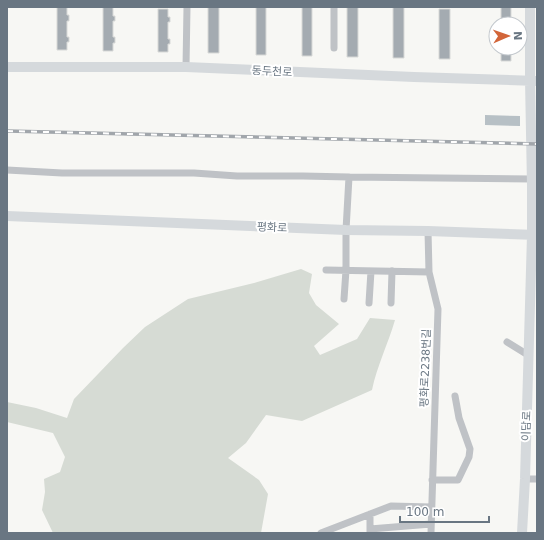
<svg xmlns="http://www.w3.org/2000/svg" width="544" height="540" viewBox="0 0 544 540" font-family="'DejaVu Sans','Noto Sans KR',sans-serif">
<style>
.green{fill:#d6dbd4}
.water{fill:#b7c0c5}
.building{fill:#a4abb1;stroke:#d8d9d7}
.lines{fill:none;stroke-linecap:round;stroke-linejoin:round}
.street{stroke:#bfc2c6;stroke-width:7}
.secondary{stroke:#d5d9dc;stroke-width:10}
.rail-casing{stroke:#a1a6ab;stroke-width:3.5}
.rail{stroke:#fff;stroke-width:2;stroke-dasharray:6;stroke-linecap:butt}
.labels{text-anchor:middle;stroke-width:4;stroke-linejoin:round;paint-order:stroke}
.street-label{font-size:11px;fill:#697682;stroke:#fff}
</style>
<rect width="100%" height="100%" fill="#f7f7f4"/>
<path class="green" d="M301 269 312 274 309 293 316 305 339 324 314 346 320 355 357 339 370 318 395 320C388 344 377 366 372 390L302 421 266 415 246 443 228 458 259 480 268 494 261 533H53L42 510 45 492 44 479 60 472 65 457 53 433 7 422V402L36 408 67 418 74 399 123 348 145 327 188 299 254 283Z"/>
<path class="water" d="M485 115 520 116V126L485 125Z"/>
<path class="building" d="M57 7H67V15H69V21H67V37H69V42H67V50H57Z
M103 7H113V16H115V21H113V37H115V43H113V51H103Z
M208 7H219V53H208Z
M256 7H266V55H256Z
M302 7H312V56H302Z
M347 7H358V57H347Z
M393 7H404V58H393Z
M501 7H511V21H501Z
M158 9H168V17H170V22H168V39H170V44H168V52H158Z
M439 9H450V59H439Z
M501 48H511V61H501Z"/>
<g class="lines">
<path class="street" d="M334 48V7
M186 67 187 7
M7 170 62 173H194L237 176H303L349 177 346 230V270L344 299
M349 177C410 178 471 178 532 179
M428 231 429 272 438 309 431 533
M326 270 429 272
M369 303 371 271
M391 303 392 271
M507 342 528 355
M525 479H537
M432 480H458L469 457 470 449 459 418 455 396
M370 529 431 524
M321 533 391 506 431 507
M370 533V514"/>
<path class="secondary" d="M7 67H186L414 77 537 81
M7 216 346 230 428 231 537 235
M522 533 525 479 532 235V186L530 80V7"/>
<defs>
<path id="rail" d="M7 131 537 144"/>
</defs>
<use href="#rail" class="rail-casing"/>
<use href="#rail" class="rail"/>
</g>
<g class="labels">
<g class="street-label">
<text transform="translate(272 71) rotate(3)" y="4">동두천로</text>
<text transform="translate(272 227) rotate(2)" y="4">평화로</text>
<text transform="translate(425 368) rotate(-88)" y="4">평화로2238번길</text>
<text transform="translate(526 426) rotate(-88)" y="4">이담로</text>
</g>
</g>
<rect width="544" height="540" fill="none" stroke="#697682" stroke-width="16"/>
<g transform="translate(508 36) rotate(88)"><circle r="19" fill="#ffffff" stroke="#c3c8cd"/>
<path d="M0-3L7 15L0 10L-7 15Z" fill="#d26539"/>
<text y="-6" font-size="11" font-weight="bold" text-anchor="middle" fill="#697682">N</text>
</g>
<path d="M400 516v6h89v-6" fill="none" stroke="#697682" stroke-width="2"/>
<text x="406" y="516" font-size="12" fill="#697682" stroke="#ffffff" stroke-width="3" paint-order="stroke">100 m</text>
</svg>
